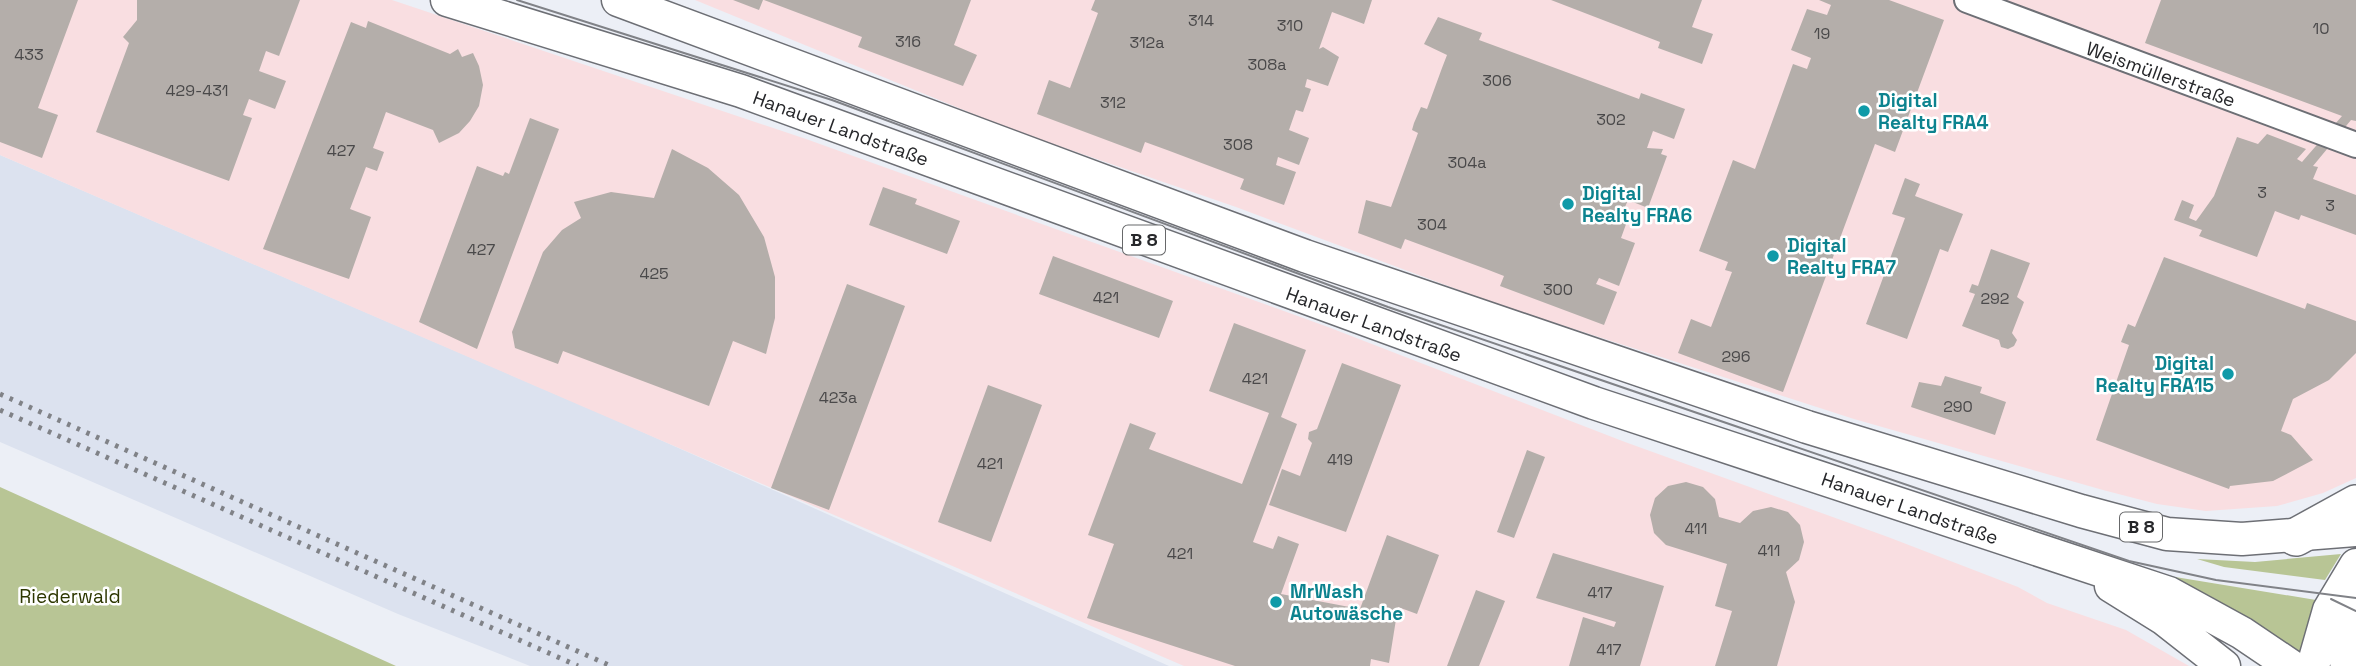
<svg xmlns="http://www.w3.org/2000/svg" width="2356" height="666" viewBox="0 0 2356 666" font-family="'Space Grotesk',sans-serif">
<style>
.built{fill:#dce2ef}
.industrial{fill:#f9dee1}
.green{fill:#b8c595}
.building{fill:#b4aeaa}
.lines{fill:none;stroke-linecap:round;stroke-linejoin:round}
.minor-casing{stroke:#6d6f75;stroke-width:28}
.major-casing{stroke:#6d6f75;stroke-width:35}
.highway-casing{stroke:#6d6f75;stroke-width:40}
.minor{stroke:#fff;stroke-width:24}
.major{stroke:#fff;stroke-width:32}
.highway{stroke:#fff;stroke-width:37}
.tram{stroke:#808287;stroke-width:2}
.rail{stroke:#808287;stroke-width:5;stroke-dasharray:3.5 7;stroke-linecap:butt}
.culture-dot{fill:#0f9aa8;stroke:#fff;stroke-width:2.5}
.labels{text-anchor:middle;stroke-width:5;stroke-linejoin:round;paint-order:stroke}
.number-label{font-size:16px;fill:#4a494a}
.shield{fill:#fff;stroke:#67686a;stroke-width:2}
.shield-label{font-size:18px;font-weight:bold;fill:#26272a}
.street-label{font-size:19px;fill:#26272a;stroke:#fff}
.culture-label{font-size:19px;font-weight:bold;fill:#0d838f;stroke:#fff;text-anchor:start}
.park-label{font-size:19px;fill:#2d3700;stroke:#fff}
</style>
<rect width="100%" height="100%" fill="#eceff6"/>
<path class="built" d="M0 155 611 418 1169 666H530L398 614 0 442Z"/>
<path class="industrial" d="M0 0H392L806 139 1328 327 1625 442 1888 537 2018 587 2047 603 2126 630 2189 666H1184L0 155Z
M695 0H2356V478L2323 493 2277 506 2206 511 2157 504 2103 490 1854 419 1502 306 1236 207 1015 131Z"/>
<path class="green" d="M0 487 396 666H0Z
M2341 554 2325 580 2224 567 2197 559 2255 562Z
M2163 575 2316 600 2302 654 2247 617Z"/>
<path class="building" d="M0 0H78L38 108 58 115 42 158 0 142Z
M137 0H300L279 56 266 51 259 71 286 81 275 109 249 99 243 115 252 118 229 181 96 132 129 43 123 37 137 20Z
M733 0H763L759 10Z
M764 0H971L954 45 977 55 963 86 858 47 862 37Z
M1095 0H1372L1364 24 1332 12 1319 49 1323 47 1339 57 1328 86 1307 79 1305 87 1311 89 1303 112 1296 110 1289 130 1309 138 1299 165 1278 157 1276 165 1296 172 1284 205 1240 189 1244 179 1167 150 1145 142 1141 153 1037 114 1049 80 1070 88 1098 13 1091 10Z
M1551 0H1702L1692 27 1713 34 1702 64 1658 48 1660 42Z
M1819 0H1889L1944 20 1895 152 1875 144 1783 392 1678 353 1691 319 1711 327 1732 272 1725 270 1728 262 1699 251 1733 160 1755 169 1793 64 1807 69 1811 58 1791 50 1807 9 1827 15 1831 5Z
M2161 0H2356V121L2351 120 2313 166 2318 167 2313 179 2356 195V235L2301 215 2299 220 2275 211 2257 257 2199 236 2202 230 2174 220 2182 200 2194 205 2189 218 2196 221 2199 217 2214 196 2237 137 2258 144 2267 134 2306 149 2297 159 2302 162 2342 116 2145 43Z
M1438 17 1482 33 1479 40 1639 99 1641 93 1685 109 1674 139 1653 131 1647 148 1663 149 1661 154 1667 156 1648 208 1628 200 1622 214 1629 216 1621 238 1635 243 1619 286 1599 278 1596 284 1617 292 1604 325 1500 286 1504 276 1486 269 1405 239 1401 249 1358 233 1366 200 1391 207 1418 133 1412 130 1414 123 1421 107 1427 109 1442 68 1447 55 1424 44Z
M368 21 450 54 458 49 462 57 473 53 479 66 483 85 479 106 470 121 459 133 439 143 433 130 386 112 373 148 384 152 377 171 366 167 350 209 371 217 349 279 263 249 351 22 366 28Z
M530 118 559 129 477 349 419 322 477 166 503 176 505 172 509 174Z
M672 149 708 168 739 195 764 237 775 277V318L766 354 733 341 709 406 563 351 558 364 515 348 512 332 543 252 562 230 581 218 574 202 611 192 654 198Z
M1905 178 1920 184 1915 196 1963 214 1948 252 1940 249 1907 339 1866 324 1905 218 1892 214Z
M883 187 917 199 915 204 960 221 947 254 869 225Z
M1991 249 2030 263 2017 297 2024 302 2012 333 2017 340 2014 346 2008 349 2001 347 1999 340 1962 326 1975 294 1969 292 1972 284 1978 286Z
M1053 256 1173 301 1159 338 1039 294Z
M2164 257 2305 309 2307 303 2356 321V353L2329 380 2293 399 2281 431 2291 435 2313 460 2273 481 2230 486 2229 489 2096 440 2129 345 2121 342 2128 324 2135 327Z
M847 284 905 306 829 510 771 488Z
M1234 323 1306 350 1281 417 1297 424 1253 542 1273 549 1278 536 1299 544 1281 594 1360 609 1387 535 1439 555 1417 614 1398 607 1389 663 1371 659 1370 666H1235L1087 618 1114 544 1088 535 1130 423 1156 433 1149 449 1242 484 1269 413 1209 391Z
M1342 363 1401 385 1346 532 1269 505 1282 469 1300 476 1312 443 1308 439 1309 432 1317 429Z
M1945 376 1982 387 1980 393 2006 402 1995 435 1911 407 1919 382 1941 386Z
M988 385 1042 405 991 542 938 522Z
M1527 450 1545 457 1514 538 1497 532Z
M1686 482 1703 487 1715 499 1719 517 1740 523 1753 511 1771 507 1788 512 1800 525 1804 542 1799 560 1786 572 1795 602 1777 666H1715L1732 611 1715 606 1727 564 1666 545 1654 533 1650 515 1655 498 1668 486Z
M1553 553 1664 586 1640 666H1569L1583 617 1614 627 1616 622 1536 598Z
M1476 590 1505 601 1479 666H1447Z"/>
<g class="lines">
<defs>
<path id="minor" d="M1967 0 2356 145"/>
<path id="major" d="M447 0 741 91 1594 403 2169 593 2242 633 2291 666
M618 0 1305 256 1807 427 2081 511 2167 534 2242 539 2356 530
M2111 586 2164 619 2224 666
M2343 600 2340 634 2347 666
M2313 666 2329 610 2356 565"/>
<path id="highway" d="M2296 537 2356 504"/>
</defs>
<use href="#minor" class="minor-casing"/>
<use href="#major" class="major-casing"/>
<use href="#highway" class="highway-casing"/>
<use href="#minor" class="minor"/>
<use href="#major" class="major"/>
<use href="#highway" class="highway"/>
<path class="tram" d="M517 0 832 100 1388 307 2129 561 2216 580 2356 598
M2331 599 2356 611"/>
<path class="rail" d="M0 394 611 666
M0 410 578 666"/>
</g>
<g class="culture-dot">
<circle cx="1864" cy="111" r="7"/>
<circle cx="1568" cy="204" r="7"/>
<circle cx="1773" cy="256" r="7"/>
<circle cx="2228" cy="374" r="7"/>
<circle cx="1276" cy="602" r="7"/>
</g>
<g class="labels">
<g class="number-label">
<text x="1201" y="26">314</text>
<text x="1290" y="31">310</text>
<text x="2321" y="34">10</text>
<text x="1822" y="39">19</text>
<text x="908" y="47">316</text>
<text x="1147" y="48">312a</text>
<text x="29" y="60">433</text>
<text x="1267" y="70">308a</text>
<text x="1497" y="86">306</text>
<text x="197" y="96">429-431</text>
<text x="1113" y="108">312</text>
<text x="1611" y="125">302</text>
<text x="1238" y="150">308</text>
<text x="341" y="156">427</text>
<text x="1467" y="168">304a</text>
<text x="2262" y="198">3</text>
<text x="2330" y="211">3</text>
<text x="1432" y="230">304</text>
<text x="481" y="255">427</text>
<text x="654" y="279">425</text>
<text x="1558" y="295">300</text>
<text x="1106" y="303">421</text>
<text x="1995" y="304">292</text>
<text x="1736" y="362">296</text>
<text x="1255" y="384">421</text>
<text x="838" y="403">423a</text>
<text x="1958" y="412">290</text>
<text x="1340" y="465">419</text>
<text x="990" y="469">421</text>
<text x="1696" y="534">411</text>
<text x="1769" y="556">411</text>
<text x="1180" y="559">421</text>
<text x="1600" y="598">417</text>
<text x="1609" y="655">417</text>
</g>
<g class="shield">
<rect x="1123" y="225.5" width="42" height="29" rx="5"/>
<rect x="2120" y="512.5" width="42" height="29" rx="5"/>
</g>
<g class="shield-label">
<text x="1144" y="246">B 8</text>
<text x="2141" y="533">B 8</text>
</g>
<g class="street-label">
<text transform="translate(2161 74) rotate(20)" y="7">Weismüllerstraße</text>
<text transform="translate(841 128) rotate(20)" y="7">Hanauer Landstraße</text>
<text transform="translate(1374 324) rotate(20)" y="7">Hanauer Landstraße</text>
<text transform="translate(1910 508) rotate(19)" y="7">Hanauer Landstraße</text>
</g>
<g class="culture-label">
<text x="1878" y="107">Digital<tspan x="1878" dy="22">Realty FRA4</tspan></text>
<text x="1582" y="200">Digital<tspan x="1582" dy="22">Realty FRA6</tspan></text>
<text x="1787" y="252">Digital<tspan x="1787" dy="22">Realty FRA7</tspan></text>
<text x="2214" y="370" text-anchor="end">Digital<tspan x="2214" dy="22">Realty FRA15</tspan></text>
<text x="1290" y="598">MrWash<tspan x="1290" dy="22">Autowäsche</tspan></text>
</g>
<g class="park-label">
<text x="70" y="603">Riederwald</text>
</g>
</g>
</svg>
